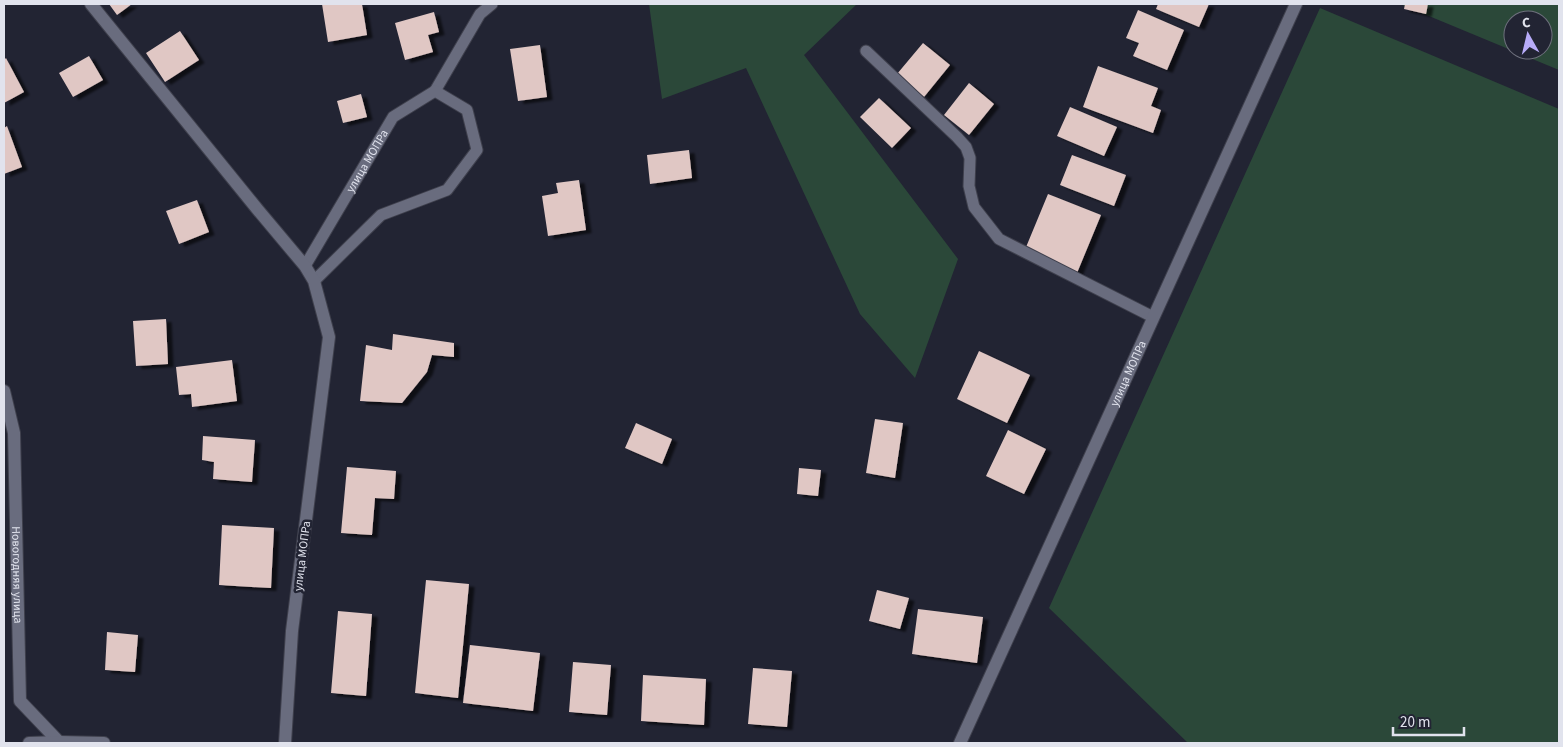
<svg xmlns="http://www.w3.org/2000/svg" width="1563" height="747" viewBox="0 0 1563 747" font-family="'Source Sans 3',sans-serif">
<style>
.green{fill:#2b4839;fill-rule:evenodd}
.building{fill:#e0c7c4;filter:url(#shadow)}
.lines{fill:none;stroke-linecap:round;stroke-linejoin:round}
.lane-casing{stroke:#3f404d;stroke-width:13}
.street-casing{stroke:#3f404d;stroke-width:14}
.lane{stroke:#696c7e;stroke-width:11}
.street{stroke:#696c7e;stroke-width:12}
.labels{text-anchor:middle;stroke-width:5;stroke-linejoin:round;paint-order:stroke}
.street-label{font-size:12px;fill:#e1e3ed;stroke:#222433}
</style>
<defs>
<filter id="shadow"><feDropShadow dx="5.5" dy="3" stdDeviation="1" flood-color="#0009"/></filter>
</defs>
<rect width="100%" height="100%" fill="#222433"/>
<path class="green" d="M649 4H857L804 55 958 259 915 378 860 314 746 68 662 99Z
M1400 4H1559V70ZM1513 20H1543V50H1513Z
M1320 8 1559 109V743H1188L1049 608Z"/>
<path class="building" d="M109 4H132L117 15Z
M322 4H362L367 35 328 42Z
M1158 4H1209L1199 27 1156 9Z
M1405 4H1428L1426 14 1404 9Z
M1138 10 1184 30 1167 70 1133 56 1139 43 1126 38Z
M434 12 439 32 428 35 433 52 405 60 395 23Z
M180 31 199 60 165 82 146 53Z
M923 43 950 65 924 97 897 74Z
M540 45 547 97 518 101 510 49Z
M89 56 103 80 73 97 59 73Z
M6 58 24 92 4 103V60Z
M1098 66 1158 88 1151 106 1161 110 1153 133 1083 107Z
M969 83 994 104 969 135 944 115Z
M361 94 367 117 343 123 337 101Z
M879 98 911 128 892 148 860 117Z
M1070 107 1117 127 1104 156 1057 136Z
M7 126 22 167 4 174V128Z
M689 150 692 178 650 184 647 155Z
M1072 155 1126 175 1114 206 1060 185Z
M579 180 586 230 548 236 542 196 558 193 556 183Z
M1048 194 1101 215 1077 273 1024 252Z
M197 200 209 232 179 244 166 211Z
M166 319 168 364 136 366 133 321Z
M393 334 454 343V357L432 355 427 372 402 403 360 401 366 345 392 350Z
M979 351 1030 375 1007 423 957 399Z
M232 360 237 401 192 407 191 394 179 395 176 367Z
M875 419 903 423 895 478 866 473Z
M636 423 672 439 662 464 625 448Z
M1008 430 1046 449 1024 494 986 476Z
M203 436 255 440 252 482 213 479 214 462 202 460Z
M347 467 396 471 394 499 375 498 372 535 341 533Z
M799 468 821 470 818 496 797 494Z
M222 525 274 528 271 588 219 585Z
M426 580 469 584 458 698 415 693Z
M877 590 909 598 900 629 869 621Z
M918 609 983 617 977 663 912 654Z
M338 611 372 614 366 696 331 693Z
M107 632 138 635 135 672 105 670Z
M470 645 540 653 533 711 463 703Z
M573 662 611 665 607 715 569 712Z
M753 668 792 671 787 727 748 724Z
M643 675 706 679 704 725 641 721Z"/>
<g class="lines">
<defs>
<g id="lane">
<path d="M866 51 957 137 966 147 970 158 969 186 974 207 999 239 1153 317"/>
<path d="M435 91 480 14 492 4"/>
<path id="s1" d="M305 266 393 117 435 91 467 110 477 150 447 190 381 215 314 281"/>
</g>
<g id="street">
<path d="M91 4 258 210 305 266 314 281 329 337 292 631 285 743"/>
<path id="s2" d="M4 391 14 433 20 701 60 743"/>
<path d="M29 743 60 742 104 743"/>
<path id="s3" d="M960 743 1296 4"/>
</g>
</defs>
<use href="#lane" class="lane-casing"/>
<use href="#street" class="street-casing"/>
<use href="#lane" class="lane"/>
<use href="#street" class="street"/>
</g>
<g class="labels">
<g class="street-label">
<text dy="4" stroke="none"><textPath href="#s1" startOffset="122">улица МОПРа</textPath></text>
<text dy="4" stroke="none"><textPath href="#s3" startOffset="406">улица МОПРа</textPath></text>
<text transform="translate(302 556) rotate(-83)" y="4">улица МОПРа</text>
<text dy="4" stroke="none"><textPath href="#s2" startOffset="185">Новогодняя улица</textPath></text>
</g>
</g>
<rect width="1563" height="747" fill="none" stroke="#e1e3ed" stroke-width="10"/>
<g transform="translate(1528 35) rotate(352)"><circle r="24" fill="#222433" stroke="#6e707d"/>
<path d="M0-4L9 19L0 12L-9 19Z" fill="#b7abf8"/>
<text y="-8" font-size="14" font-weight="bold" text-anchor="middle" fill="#e1e3ed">С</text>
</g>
<path d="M1393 727v8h71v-8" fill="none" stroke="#e1e3ed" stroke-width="2.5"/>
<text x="1400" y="727" font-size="15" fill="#e1e3ed" stroke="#222433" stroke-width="4" paint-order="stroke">20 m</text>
</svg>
